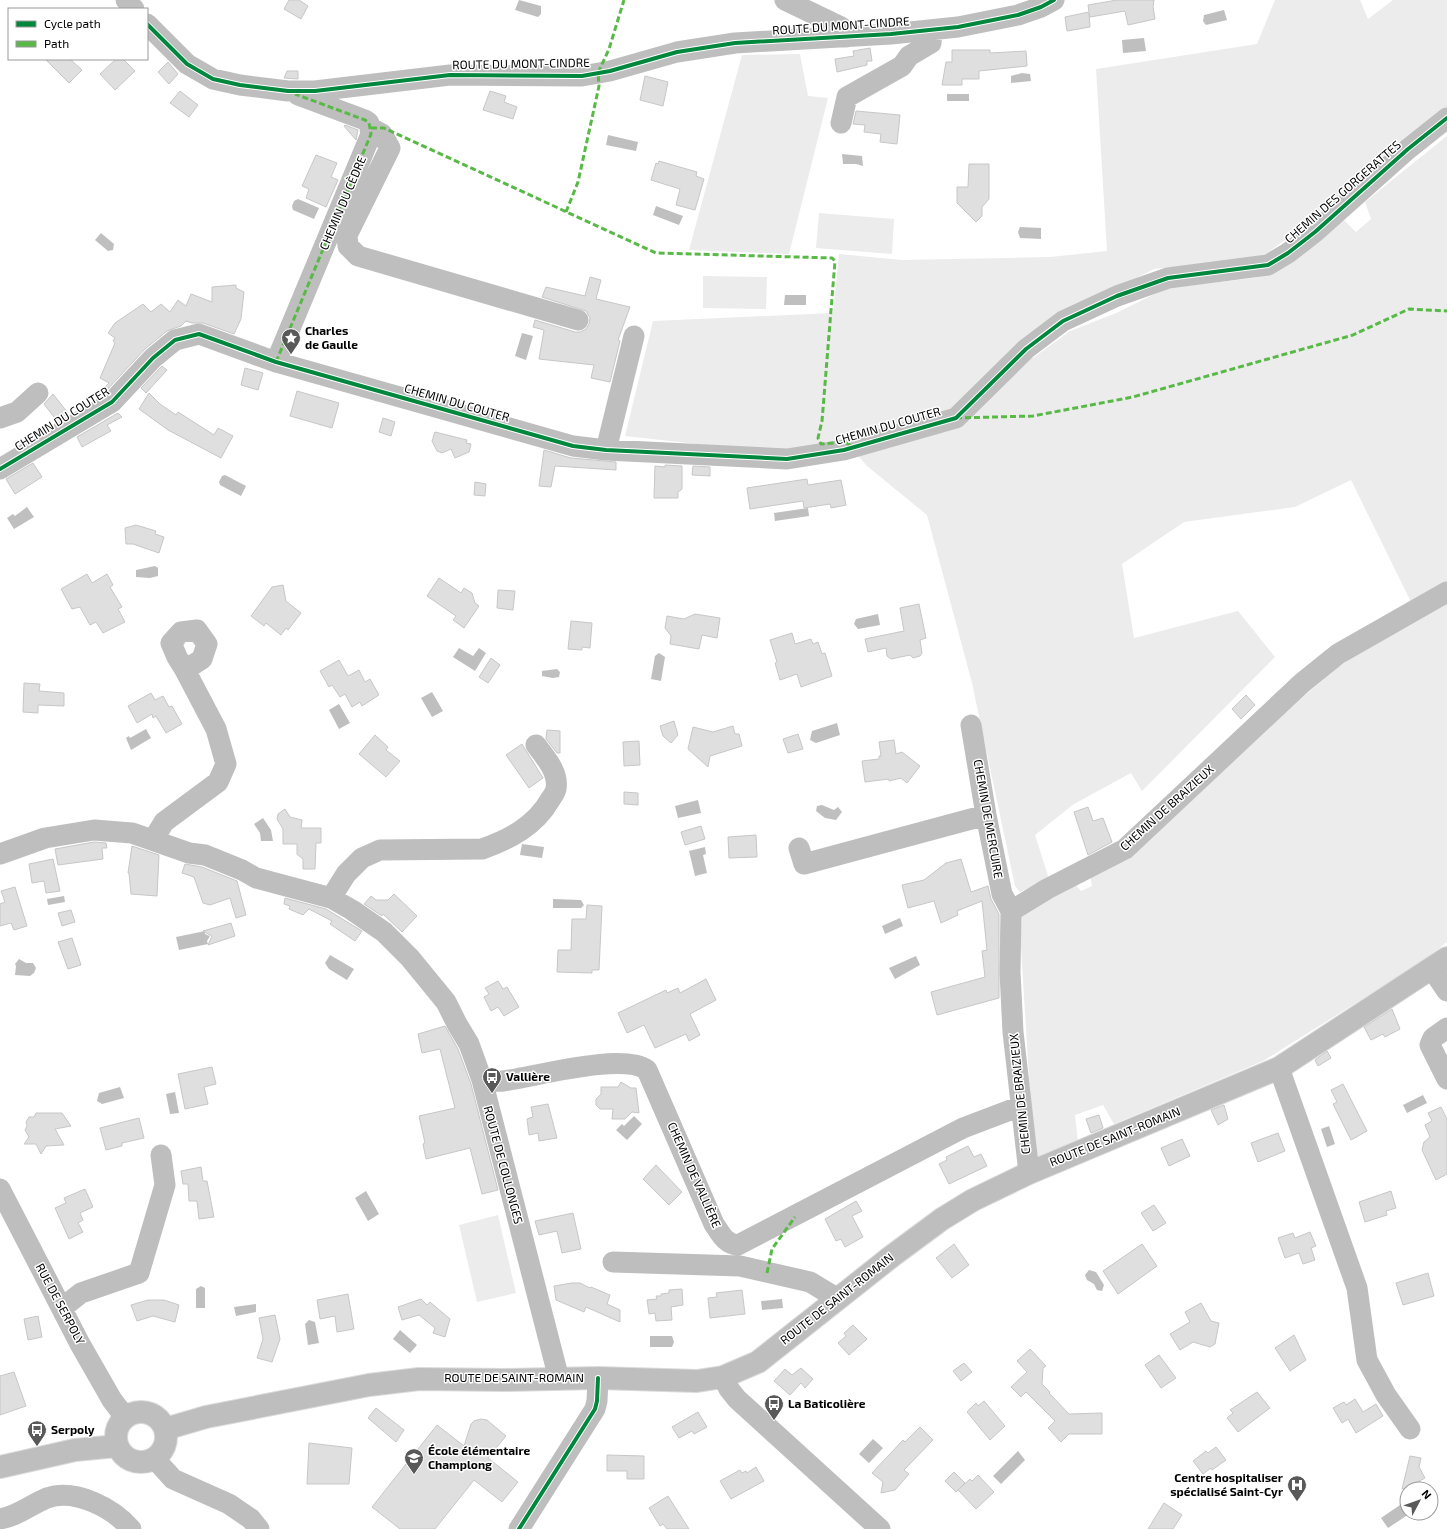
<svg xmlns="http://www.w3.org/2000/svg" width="1447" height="1529" viewBox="0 0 1447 1529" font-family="'Exo 2',sans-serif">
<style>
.green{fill:#ececec}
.water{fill:#bfbfbf}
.building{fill:#dfdfdf;stroke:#c7c7c7}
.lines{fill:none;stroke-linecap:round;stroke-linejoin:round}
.major-casing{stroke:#dbdbdb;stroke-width:24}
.minor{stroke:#bebebe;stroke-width:21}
.major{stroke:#bebebe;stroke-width:22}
.quiet{stroke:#58b947;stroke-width:3;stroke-dasharray:6 3;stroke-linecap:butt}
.cycleway-casing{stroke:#fff;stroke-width:6}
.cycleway{stroke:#00873e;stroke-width:4}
.labels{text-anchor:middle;stroke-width:3;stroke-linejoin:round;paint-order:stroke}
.street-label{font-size:12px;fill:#000;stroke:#fff}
.poi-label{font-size:12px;font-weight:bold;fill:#000;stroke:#fff;text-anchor:start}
</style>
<rect width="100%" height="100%" fill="#fff"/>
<path class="green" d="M1275 0H1360L1368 19 1393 0H1447V108L1405 140 1344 198 1260 258 1154 269 1060 317 1017 350 1033 358 1070 331 1114 314 1167 288 1255 278 1276 272 1344 220 1356 232 1371 219 1365 202 1447 136V582L1411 602 1351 480 1295 507 1184 522 1122 564 1134 638 1238 611 1275 657 1142 791 1131 773 1074 804 1035 835 1049 879 1020 892 1015 886 972 683 927 515 867 466 845 441 786 454 625 436 653 321 833 313 839 254 902 260 1050 257 1107 251 1096 69 1257 44Z
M800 54 808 96 828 98 789 254 689 250 742 55Z
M819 213 894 219 892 254 816 248Z
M703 276 767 277 766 309 703 308Z
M1447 601V942L1423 961 1263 1061 1114 1124 1103 1105 1075 1115 1078 1142 1034 1160 1019 914 1075 884 1081 891 1092 886 1090 876 1135 852 1305 695 1337 668 1375 642Z
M498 1215 516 1293 477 1302 459 1225Z"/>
<path class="water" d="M519 0 541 6V14L538 17 515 10Z
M1224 10 1227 20 1206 25 1203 21 1204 15Z
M1144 38 1146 51 1123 53 1122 40Z
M1022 73 1030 74 1031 81 1011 83V76Z
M947 94H969V101H947Z
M608 135 638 142 636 151 606 145Z
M842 154 862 156 863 166 856 164H843Z
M298 199 319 208 314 219 293 210 292 206 294 201Z
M656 206 683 216 679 225 653 215Z
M1020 227 1041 228V239L1020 238 1018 232Z
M101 233 114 244 113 250 108 251 95 240Z
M785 295H806V305H784Z
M522 333 533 336 526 360 515 356Z
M225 475 246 486 241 496 220 485 219 482 222 476Z
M27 507 34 517 14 529 7 518 13 514 15 516Z
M808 508 809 516 775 521 774 513Z
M155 566 158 568V576L150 578 136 577V570Z
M878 614 880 625 858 629 854 624 856 619Z
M459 648 473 656 479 648 486 653 475 671 453 657Z
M659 653 665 657 661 681 651 679 655 656Z
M557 669 560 672 559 677 553 678 542 676V671Z
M432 692 443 711 432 717 421 698Z
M339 704 350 723 339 729 329 710Z
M837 723 840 735 816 743 810 740 812 731Z
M146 729 151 738 131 750 126 738 129 736 130 738Z
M698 800 701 813 678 818 675 806Z
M822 805 834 810 838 807 842 812 836 820 825 818 816 811 817 806Z
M263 818 271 830 273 841H261L260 833 254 824Z
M522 844 544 847 542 858 520 855Z
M705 847 706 854 703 855 707 873 695 876 689 851Z
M64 896 65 902 48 905 47 899Z
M553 899 581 900 584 905 581 908H553Z
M900 918 903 926 885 934 882 926Z
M205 931V934L210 936 207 941 208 944 179 950 176 937Z
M330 955 354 969 347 980 329 969 325 963Z
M916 956 920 965 895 979 889 968Z
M19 959 26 963H33L36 968 34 973 30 976 15 975 16 966 15 964Z
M120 1087 124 1098 102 1104 97 1101 99 1093Z
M175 1092 179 1113 170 1114 166 1094Z
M1423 1095 1427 1103 1407 1113 1403 1105Z
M634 1116 642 1124 627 1140 616 1130 622 1124 624 1126Z
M1329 1126 1335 1144 1327 1147 1321 1129Z
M366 1191 379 1214 368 1221 355 1198Z
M1089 1270 1096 1272 1104 1285 1102 1291 1097 1290 1094 1284 1087 1280 1085 1275Z
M201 1286 205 1288V1308H196V1289Z
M782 1299 783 1308 762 1310 761 1301Z
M256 1304V1312L236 1316 234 1307Z
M309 1320 315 1322 319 1343 308 1345 305 1324Z
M400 1330 417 1345 410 1353 393 1339Z
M650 1336H672L674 1342 672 1347H650Z
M873 1439 883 1448 869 1463 859 1454Z
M1018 1451 1025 1460 1001 1484 993 1476Z
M1400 1505 1409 1514 1388 1528 1381 1518Z"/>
<path class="building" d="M289 0H299L308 6 301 19 284 9Z
M1117 0H1154L1153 7 1155 19 1128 25 1125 11 1090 17 1089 13 1090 27 1067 31 1065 17 1089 12 1088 5Z
M870 48 872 61H867V65L837 72 835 59 854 56 853 51Z
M952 50H990V53L1026 51 1027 66 979 71V79H962V85H942L946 62H952Z
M45 59H70L82 70 69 83Z
M116 59H123L135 71 115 90 100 74Z
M168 62 178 74 169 84 158 72Z
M287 71H298V79L284 78Z
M645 76 668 82 663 106 640 100Z
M180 91 198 105 189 117 170 103Z
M490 91 506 96 504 102 517 107 513 119 483 110Z
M856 111 900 115 897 144 880 142 881 134 864 132 865 125 853 124Z
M345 125 358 130 356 140 344 126Z
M316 155 337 163 331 177 338 180 326 207 306 198 309 189 302 186Z
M659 161 697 172 696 176 704 179 695 210 676 205 680 189 651 180 656 163 658 164Z
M969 164H989V199L982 207V216L976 222 957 203V187H968Z
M590 277 601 280 596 299 630 307 618 340 620 341 610 382 591 378 594 365 539 359 544 330 533 327 535 320 575 332H580L586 329 589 324 590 318 586 311 542 297 546 287 585 296Z
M236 285V288L244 292 241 319 234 334 203 323H192L186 321 181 326 167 331 145 349 104 393 102 390 109 383 100 378 115 343 113 341 115 338 108 333 115 323 143 304 151 312 161 304 170 312 178 300 186 306 191 294 212 302V287Z
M162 366 167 370 146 393 141 388Z
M245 368 263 373 258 390 241 385Z
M297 391 339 403 332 428 290 416Z
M149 393 160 404 176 415 178 412 214 435 218 428 233 436 221 458 168 430 139 409Z
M53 394 68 413 57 421 44 404Z
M118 413 122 417 107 425 111 431 82 447 77 437Z
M383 418 395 422 391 436 379 432Z
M435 432 467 440 466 443 471 444 469 452 455 458 451 449 442 453 437 451 432 441Z
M544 450 571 458 616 462V470L555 466 551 487 539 486Z
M33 463 42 477 15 494 6 479Z
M665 465 682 466V489L678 492V498H654L655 466 665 467Z
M693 466 710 467V476L692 475Z
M807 479 808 485 841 480 846 505 831 508 830 504 804 508 803 501 750 509 747 488Z
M475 482 486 484 485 496 474 495Z
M136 525 156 531 155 534 164 537 159 553 133 544H126L125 528Z
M87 574 92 583 107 574 113 585 110 587 122 607 118 609 125 622 103 633 96 622 90 625 80 607 72 609 61 589Z
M439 578 461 593 464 588 472 593 475 603 479 606 464 628 453 620 456 616 427 596Z
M283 585 286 601 301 613 288 630 286 628 281 635 266 623 264 626 251 616 272 587Z
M498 590 515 591 513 610 497 608Z
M919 604 926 638 920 640 922 653 920 656 913 658 910 655 891 659 887 656 886 648 868 652 865 639 904 631 900 608Z
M695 614 720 618 717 638 702 635 699 649 670 644 671 636 665 628 667 616 684 619Z
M571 621 592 623 590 648 582 647V650L568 649Z
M792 633 795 644 811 639 813 644 818 642 822 654 825 653 832 676 801 687 797 674 780 680 775 663 777 662 770 640Z
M491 658 500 665 488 683 479 677Z
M339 660 348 676 359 670 365 682 370 679 379 695 362 706 360 702 352 707 345 694 340 697 332 685 329 687 320 671Z
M24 683 40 684 39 691 64 693V706L38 705V713L23 712Z
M151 693 155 700 163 696 169 707 172 706 182 724 166 733 156 716 153 718 152 714 137 723 128 706Z
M1246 695 1255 705 1241 719 1232 709Z
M674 721 678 735 671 743 663 736 660 726Z
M733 726 735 734H739L742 746 710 756 708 767 688 749 693 727 713 732Z
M547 730 560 731V753H557L546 739Z
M798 734 803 749 788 753 783 739Z
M375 735 388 747 386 750 400 761 386 777 359 754Z
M894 740 896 754 902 752 920 766 907 783 901 778 889 781V779L865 782 862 761 879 759V756H881L879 742Z
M639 741 640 765 624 766 623 742Z
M522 744 543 778 529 788 506 755Z
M624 792 638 793V805L624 804Z
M1088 807 1093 821 1103 818 1112 842 1088 855 1074 812Z
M285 809 290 817 302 820 301 828H321V843H316L315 869H303V859L297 854V844H283V829L277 819 278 814Z
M701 826 705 839 685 845 681 832Z
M756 835 757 857 729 858 728 837Z
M94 842 106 843 107 848H102L103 859 58 865 55 849Z
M132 846 159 855 157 896 131 894 129 873H128Z
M53 859 60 891 46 893 44 881 32 883 29 864Z
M961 859 971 892 988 886 991 899 999 914V998L937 1015 931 992 985 977 982 951 987 950 982 901 957 911 958 915 941 923 934 901 908 908 902 885 924 880 946 863Z
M185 864 202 867 237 881 246 915 236 918 230 898 210 905 203 903 194 877 182 873Z
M15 887 27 926 14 930 11 923 0 926V904L5 902 1 891Z
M394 894 417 916 402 932 383 914 382 916 364 904 371 896 376 900H388Z
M285 898 326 909 362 931 355 941 330 924 332 921 309 909 303 915 289 909 290 906 284 904Z
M587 905 602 906 599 970H592V973L557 972 558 950H571L572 919H586Z
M71 910 75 922 62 926 58 913Z
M231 923 235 936 208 945 212 936 203 931Z
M72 938 81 965 68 969 58 942Z
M706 979 716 1000 690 1014 700 1035 689 1041 686 1034 655 1048 644 1025 627 1033 618 1013 666 990 667 993 678 988 680 993Z
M498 981 503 989 507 987 519 1007 504 1016 498 1007 491 1011 484 997 489 994 485 988Z
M1392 1009 1400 1029 1385 1037 1383 1034 1371 1040 1364 1027Z
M445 1026 458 1049 471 1084 498 1190 482 1194 470 1148 426 1159 423 1144 425 1143 419 1116 455 1108 440 1049 422 1053 418 1034Z
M1327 1051 1331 1058 1318 1066 1315 1060Z
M212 1067 216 1084 204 1087 208 1104 185 1109 178 1074Z
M621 1082 631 1088H636L639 1113 632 1112 625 1119H612L613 1109H600L596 1105V1099L601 1094V1087H618Z
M1343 1084 1367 1131 1351 1140 1333 1104 1337 1102 1331 1090Z
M548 1104 557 1138 539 1141 538 1133 529 1135 527 1119 533 1117 531 1107Z
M1224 1105 1228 1119 1218 1125 1211 1110Z
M1441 1107 1447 1119V1174L1436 1180 1422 1150 1424 1142 1430 1137 1425 1125 1432 1121 1428 1113Z
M36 1113H62L71 1126 55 1129 64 1145 46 1146 41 1154 36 1144H24L29 1137 25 1130 27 1126 26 1122 29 1117H34Z
M1099 1115 1103 1128 1091 1133 1086 1119Z
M139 1118 144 1138 122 1143V1146L106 1150 100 1128Z
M1278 1133 1285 1151 1258 1162 1251 1143Z
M1182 1139 1190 1156 1169 1166 1161 1148Z
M968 1146 974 1157 981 1154 987 1166 949 1184 939 1164 947 1160 946 1157Z
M656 1165 682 1192 669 1205 643 1179Z
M201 1167 203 1181H207L214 1217 199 1219 197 1201H189L188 1184H183L181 1171Z
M85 1189 93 1207 80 1213 83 1220 78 1223 83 1232 69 1239 55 1208 66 1203 64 1198Z
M1391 1191 1396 1208 1386 1211 1387 1215 1365 1222 1359 1202Z
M856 1201 862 1211 852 1216 863 1237 845 1247 841 1239 836 1241 825 1219Z
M1154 1205 1166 1223 1153 1231 1141 1213Z
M573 1213 581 1249 562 1253 557 1231 539 1235 535 1221Z
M1310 1232 1316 1246 1311 1248 1315 1260 1303 1264 1299 1253 1285 1258 1278 1238 1293 1233 1295 1238Z
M954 1244 969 1265 952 1278 936 1258Z
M1142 1244 1157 1266 1118 1294 1103 1271Z
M1428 1273 1434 1296 1403 1305 1396 1283Z
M572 1283H580L590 1288 591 1287 610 1295 607 1304 620 1310V1322L586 1307 584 1312 556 1300 554 1286Z
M682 1289 683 1305 671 1307 672 1320 656 1321 655 1313 649 1314 647 1300 657 1299 656 1296H661V1294L669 1293V1290Z
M742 1290 745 1314 710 1318 708 1298 717 1297 716 1293Z
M348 1294 354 1329 337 1332 335 1316 320 1319 317 1300Z
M421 1299 427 1305 430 1302 450 1319 445 1337 433 1333 435 1328 419 1315 402 1320 398 1307Z
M148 1300H164L179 1305 175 1322 153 1316 137 1321 131 1305Z
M1201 1303 1211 1321 1219 1323 1215 1344 1210 1347 1193 1342 1180 1350 1170 1334 1190 1322 1185 1312Z
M275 1315 280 1339 272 1362 257 1358 263 1339 259 1318Z
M38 1316 42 1337 28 1340 24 1319Z
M853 1325 867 1339 849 1355 838 1343 846 1336 844 1333Z
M1294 1335 1306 1360 1290 1371 1275 1348Z
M1030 1349 1046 1366 1043 1368 1042 1384 1050 1392 1049 1393 1069 1414 1102 1413V1434H1069L1061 1442 1048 1428 1055 1421 1026 1392 1021 1397 1011 1387 1027 1372 1017 1361Z
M1159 1355 1176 1378 1161 1388 1145 1365Z
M964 1363 972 1372 961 1381 953 1371Z
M801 1368 813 1379 805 1388 801 1383 790 1395 774 1381 785 1369 792 1375Z
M14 1372 26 1406 0 1415V1376Z
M1257 1392 1270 1408 1238 1432 1227 1418 1233 1413 1230 1410Z
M1355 1399 1363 1412 1376 1404 1383 1416 1356 1433 1348 1419 1342 1423 1333 1408 1344 1402 1346 1405Z
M984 1401 1005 1426 990 1440 967 1412 976 1403 978 1406Z
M376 1408 404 1430 396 1442 368 1418Z
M698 1412 707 1427 694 1434 692 1431 679 1438 672 1427Z
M481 1419 487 1420 506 1436 488 1458 518 1482 502 1502 474 1480 435 1529H400L372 1507 437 1425 464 1446 471 1424 474 1421Z
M920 1427 933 1440 904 1470 909 1474 895 1490 881 1493 883 1482 872 1473 903 1440 905 1442Z
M309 1443 352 1448 349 1484H307Z
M1216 1447 1226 1460 1212 1470 1211 1468 1203 1474 1193 1461 1206 1451 1208 1453Z
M607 1455 644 1456V1479H627V1471H607Z
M1410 1456 1421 1458 1419 1467 1425 1478 1416 1483 1420 1489H1402Z
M756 1467 764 1481 731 1499 720 1481 740 1470 742 1473 746 1471 747 1473Z
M954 1472 965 1483 956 1492 945 1481Z
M978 1475 994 1492 976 1509 958 1490 970 1479 972 1481Z
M668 1496 689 1529H667L663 1524 660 1526 649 1508Z
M1164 1503 1182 1515 1173 1529H1148Z"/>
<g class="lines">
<defs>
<path id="major" d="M116 1437a25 25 0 1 1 50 0a25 25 0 1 1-50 0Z
M165 1429 206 1417 369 1385 419 1379 504 1380 598 1378 697 1381 723 1377 758 1362 892 1256 942 1219 973 1200 1029 1173 1279 1068 1447 958
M0 1467 75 1450 117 1446"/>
</defs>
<use href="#major" class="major-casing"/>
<path class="minor" d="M126 0 134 9
M785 0 841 27 846 37
M147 24 187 64 213 79 240 85 288 91H315L450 75 582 76 610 71 677 52 735 43 891 34 958 27 1018 15 1041 7 1054 0
M841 123 847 97 902 66 909 56 931 43 932 30
M371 128 382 134 390 148 347 235 348 246 358 256 578 320
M276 362 371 134 369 123 365 120 298 95
M0 418 17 412 38 393
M606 450 634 336
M0 469 112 402 153 358 175 340 199 334 276 362 573 446 606 450 787 459 844 450 956 418 1026 349 1063 321 1117 296 1168 278 1268 265 1288 253 1315 232 1408 149 1447 118
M971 725 986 815 1002 894 1011 911
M153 840 164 822 218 782 226 764 216 729 185 670 202 659 207 644 197 630 181 632 171 643 177 657 185 670
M799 848 804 864 986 815
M0 854 45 838 94 830 132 833 189 853 205 855 242 870 256 878 331 898 352 910 384 932 410 958 446 1002 457 1024 469 1044 482 1080 559 1379
M331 898 346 874 362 858 380 850 482 849C510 839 535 826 550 800 552 797 555 793 556 789 559 772 545 757 536 745
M1432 969 1447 991
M1447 1028 1433 1038 1430 1045 1447 1079
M1279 1068 1357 1288 1367 1360 1386 1395 1410 1429
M482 1080C489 1080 496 1082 503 1081 534 1077 623 1052 647 1070L714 1224C721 1234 725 1244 738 1245L963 1128 1021 1106
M1029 1173 1013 1032 1010 972 1011 911 1047 889 1125 849 1302 683 1338 654 1447 592
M0 1189 80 1344 112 1400 125 1417
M613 1262 740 1266 810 1282 838 1299
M62 1308 81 1293 139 1273 165 1185 161 1155
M723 1377 729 1389 737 1399 880 1529
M154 1458 173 1479 229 1504 251 1519 259 1529
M0 1519C18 1516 30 1505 47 1498 75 1488 113 1508 131 1529
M519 1529 595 1409 597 1401 598 1378"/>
<use href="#major" class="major"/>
<path class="quiet" d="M371 128H384L656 253 832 258 835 261 822 421 818 438 821 444 845 442 853 447
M566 212 578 182 599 86 598 73 609 49 624 0
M276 362 371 134 369 123 365 120 295 94
M956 418 1033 416 1133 397 1353 335 1409 309 1447 311
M767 1273 772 1249 795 1217"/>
<defs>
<path id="cycleway" d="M147 24 187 64 213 79 240 85 288 91H315L450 75 582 76 610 71 677 52 735 43 891 34 958 27 1018 15 1041 7 1054 0
M0 469 112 402 153 358 175 340 199 334 276 362 573 446 606 450 787 459 844 450 956 418 1026 349 1063 321 1117 296 1168 278 1268 265 1288 253 1315 232 1408 149 1447 118
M519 1529 595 1409 597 1401 598 1378"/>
</defs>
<use href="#cycleway" class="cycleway-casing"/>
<use href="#cycleway" class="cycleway"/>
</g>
<defs>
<symbol id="sight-pin" viewBox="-11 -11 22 30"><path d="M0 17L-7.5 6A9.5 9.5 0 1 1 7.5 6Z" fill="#595959" stroke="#fff"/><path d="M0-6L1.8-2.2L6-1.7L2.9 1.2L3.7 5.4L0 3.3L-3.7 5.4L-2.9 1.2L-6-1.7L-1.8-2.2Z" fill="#fff"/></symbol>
<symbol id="bus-pin" viewBox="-11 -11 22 30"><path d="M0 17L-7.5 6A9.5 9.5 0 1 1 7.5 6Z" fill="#595959" stroke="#fff"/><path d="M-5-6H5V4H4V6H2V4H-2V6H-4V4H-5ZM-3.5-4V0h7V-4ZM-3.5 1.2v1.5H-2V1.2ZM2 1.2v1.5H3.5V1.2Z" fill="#fff"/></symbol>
<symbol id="school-pin" viewBox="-11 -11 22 30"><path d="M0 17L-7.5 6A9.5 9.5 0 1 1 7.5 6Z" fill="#595959" stroke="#fff"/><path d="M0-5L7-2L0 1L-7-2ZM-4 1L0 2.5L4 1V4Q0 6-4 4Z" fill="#fff"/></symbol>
<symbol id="hospital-pin" viewBox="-11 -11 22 30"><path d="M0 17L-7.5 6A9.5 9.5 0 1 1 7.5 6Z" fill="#595959" stroke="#fff"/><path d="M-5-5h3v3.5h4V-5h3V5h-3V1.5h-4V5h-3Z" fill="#fff"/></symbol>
</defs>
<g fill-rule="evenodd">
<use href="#sight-pin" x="280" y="327" width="22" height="30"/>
<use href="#bus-pin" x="481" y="1066" width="22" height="30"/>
<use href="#bus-pin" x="763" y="1393" width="22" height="30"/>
<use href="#bus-pin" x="26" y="1419" width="22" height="30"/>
<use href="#school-pin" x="403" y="1447" width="22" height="30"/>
<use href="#hospital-pin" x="1286" y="1474" width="22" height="30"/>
</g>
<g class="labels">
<g class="street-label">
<text transform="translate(841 26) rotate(-4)" y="4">ROUTE DU MONT-CINDRE</text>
<text transform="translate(521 64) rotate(-1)" y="4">ROUTE DU MONT-CINDRE</text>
<text transform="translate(1343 192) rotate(-41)" y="4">CHEMIN DES GORGERATTES</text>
<text transform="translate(343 203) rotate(-67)" y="4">CHEMIN DU CÈDRE</text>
<text transform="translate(457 403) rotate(16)" y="4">CHEMIN DU COUTER</text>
<text transform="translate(62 419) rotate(-32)" y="4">CHEMIN DU COUTER</text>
<text transform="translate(888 426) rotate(-16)" y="4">CHEMIN DU COUTER</text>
<text transform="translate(1167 808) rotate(-42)" y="4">CHEMIN DE BRAIZIEUX</text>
<text transform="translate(988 819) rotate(80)" y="4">CHEMIN DE MERCUIRE</text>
<text transform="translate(1020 1094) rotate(-96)" y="4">CHEMIN DE BRAIZIEUX</text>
<text transform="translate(1115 1137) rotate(-22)" y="4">ROUTE DE SAINT-ROMAIN</text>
<text transform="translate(503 1165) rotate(75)" y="4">ROUTE DE COLLONGES</text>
<text transform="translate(694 1175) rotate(66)" y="4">CHEMIN DE VALLIÈRE</text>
<text transform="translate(837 1299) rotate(-38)" y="4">ROUTE DE SAINT-ROMAIN</text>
<text transform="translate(60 1304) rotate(62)" y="4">RUE DE SERPOLY</text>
<text x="514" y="1382">ROUTE DE SAINT-ROMAIN</text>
</g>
<g class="poi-label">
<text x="305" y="335">Charles<tspan x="305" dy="14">de Gaulle</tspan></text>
<text x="506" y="1081">Vallière</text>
<text x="788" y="1408">La Baticolière</text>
<text x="51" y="1434">Serpoly</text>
<text x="428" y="1455">École élémentaire<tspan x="428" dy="14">Champlong</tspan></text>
<text x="1283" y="1482" text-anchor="end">Centre hospitaliser<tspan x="1283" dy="14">spécialisé Saint-Cyr</tspan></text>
</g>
</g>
<rect x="8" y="8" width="140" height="52" fill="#ffffff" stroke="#999999"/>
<rect x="16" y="21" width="20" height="6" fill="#00873e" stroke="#999999"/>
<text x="44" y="28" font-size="12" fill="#000000">Cycle path</text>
<rect x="16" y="41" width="20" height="6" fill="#58b947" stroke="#999999"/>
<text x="44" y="48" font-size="12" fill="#000000">Path</text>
<g transform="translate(1419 1501) rotate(49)"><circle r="19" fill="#ffffff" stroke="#999999"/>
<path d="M0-3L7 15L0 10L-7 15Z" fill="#595959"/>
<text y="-6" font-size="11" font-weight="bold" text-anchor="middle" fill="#000000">N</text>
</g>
</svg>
